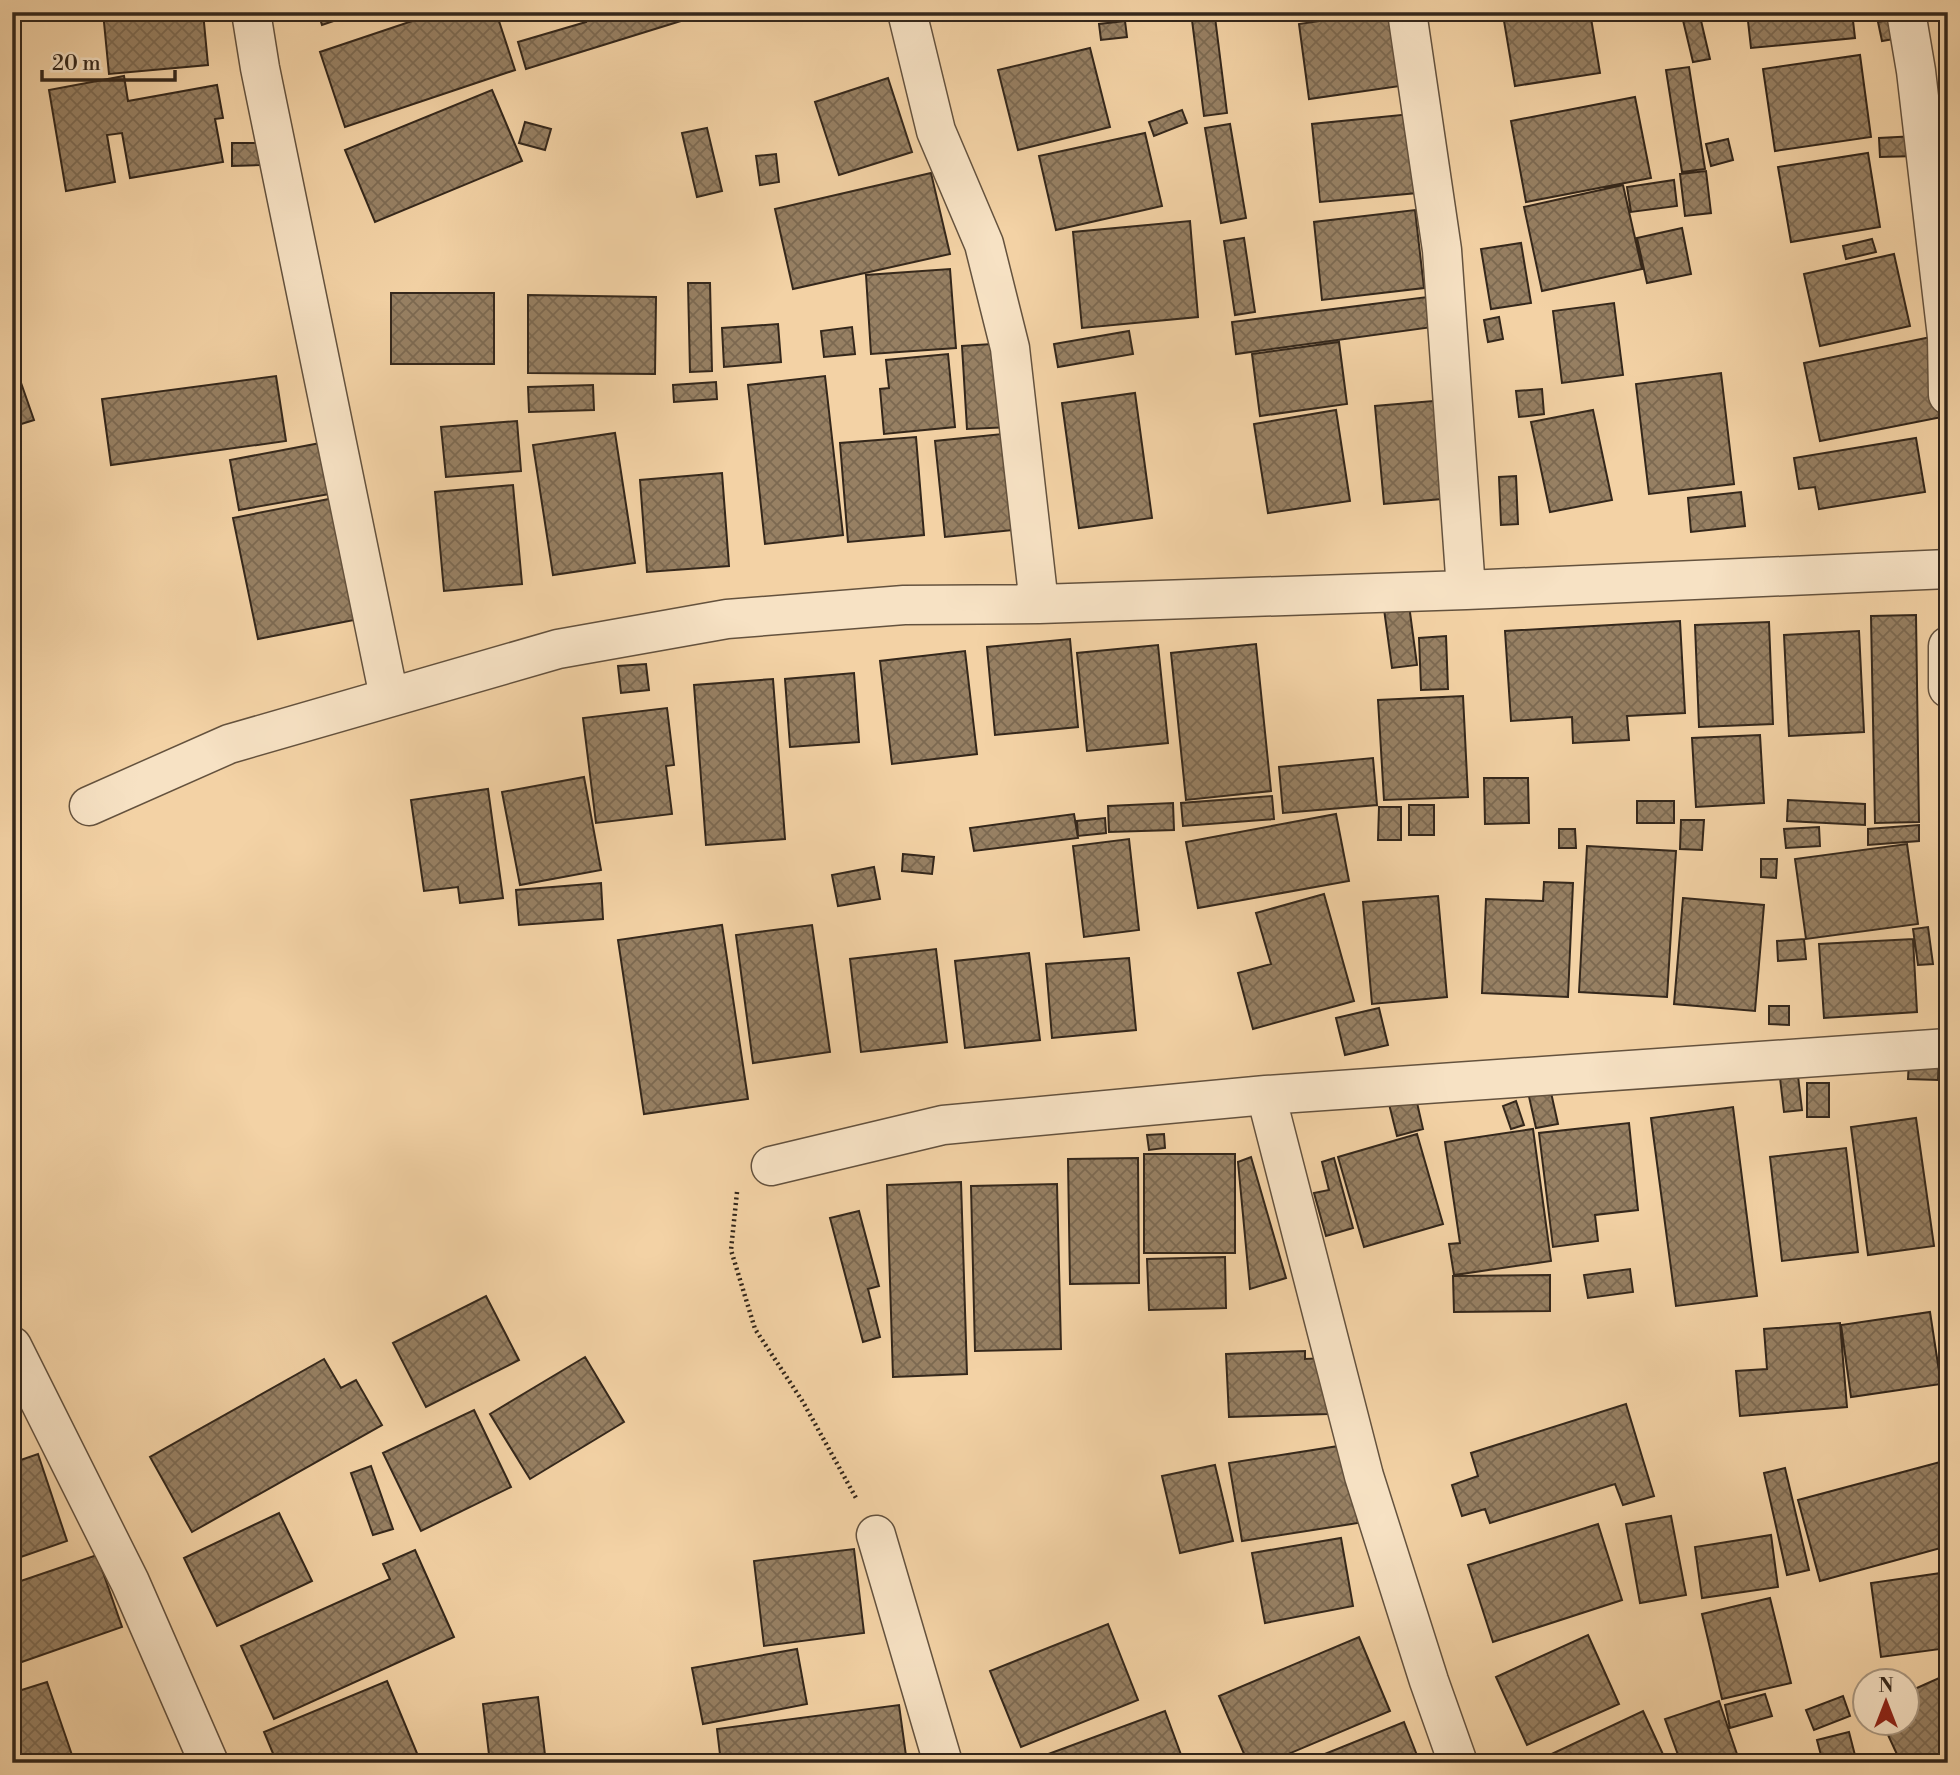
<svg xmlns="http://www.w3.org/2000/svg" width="1960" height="1775" viewBox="0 0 1960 1775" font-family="'Libre Bodoni',serif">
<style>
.building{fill:url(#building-cross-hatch);stroke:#34271b;stroke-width:2}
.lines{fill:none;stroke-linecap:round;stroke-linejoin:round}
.minor-casing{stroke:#64523e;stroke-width:41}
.path{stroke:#34271b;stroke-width:4.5;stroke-dasharray:2 3.5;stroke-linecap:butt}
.minor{stroke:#f7e2c4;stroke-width:38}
</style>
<defs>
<pattern id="building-cross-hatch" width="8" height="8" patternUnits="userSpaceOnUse" patternTransform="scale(1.75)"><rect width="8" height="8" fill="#978063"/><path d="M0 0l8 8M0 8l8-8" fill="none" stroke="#7c6951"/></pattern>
</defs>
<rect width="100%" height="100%" fill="#f3d2a5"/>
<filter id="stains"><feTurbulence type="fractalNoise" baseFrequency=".00286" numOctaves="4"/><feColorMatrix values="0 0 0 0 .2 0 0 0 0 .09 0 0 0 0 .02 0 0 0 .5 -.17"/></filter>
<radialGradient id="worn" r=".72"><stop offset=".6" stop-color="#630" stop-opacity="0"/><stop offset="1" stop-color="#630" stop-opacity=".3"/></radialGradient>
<path class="building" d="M103 12H203L208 65 109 74Z
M318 12H360L322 25Z
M439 12H496L515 70 345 127 320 52Z
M583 12H682L684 20 526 69 518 42 586 22Z
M1381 12H1396L1407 85 1309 99 1299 24Z
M1521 12H1590L1600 73 1515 86 1503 15Z
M1681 12H1699L1710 59 1693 62Z
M1747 12H1852L1855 38 1751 48Z
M1215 17 1227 113 1204 116 1192 20Z
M1902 17 1905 37 1882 41 1878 22Z
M1125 21 1127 37 1101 40 1099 24Z
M1090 48 1110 127 1018 150 998 70Z
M1860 55 1871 137 1775 151 1763 69Z
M1689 67 1705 169 1682 172 1666 70Z
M124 76 128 101 217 85 223 118 215 119 223 162 130 178 122 133 107 135 115 182 66 191 49 90Z
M888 78 912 152 839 175 815 102Z
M492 90 522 161 375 222 345 150Z
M1635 97 1651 178 1526 202 1511 121Z
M1182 110 1187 123 1154 136 1149 122Z
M1421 113 1428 192 1320 202 1312 124Z
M525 122 551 129 545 150 519 143Z
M1230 124 1246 218 1221 223 1205 128Z
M707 128 722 191 697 197 682 133Z
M1145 133 1162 206 1056 230 1039 156Z
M1916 136 1917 156 1880 157 1879 138Z
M1728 139 1733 160 1711 166 1706 144Z
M232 143H260V165L232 166Z
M1868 153 1880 227 1791 242 1778 167Z
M776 154 779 182 760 185 756 156Z
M1706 171 1711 213 1685 216 1680 174Z
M931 173 950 254 793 289 775 209Z
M1674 180 1677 206 1631 212 1627 187Z
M1623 185 1642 269 1542 291 1524 207Z
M1415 210 1424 288 1322 300 1314 222Z
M1190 221 1198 317 1082 328 1073 232Z
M1682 228 1691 274 1647 283 1637 238Z
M1244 238 1255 312 1235 315 1224 241Z
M1872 239 1876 252 1846 259 1843 246Z
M1521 243 1531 303 1491 309 1481 249Z
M1894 254 1910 326 1820 346 1804 274Z
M950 269 956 348 871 354 866 275Z
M688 283H710L712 371 690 372Z
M391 293H494V364H391Z
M528 295 656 297 655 374 528 373Z
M1435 296 1440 326 1236 354 1232 322Z
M1614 303 1623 375 1562 383 1553 311Z
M1499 317 1503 339 1488 342 1484 320Z
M778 324 781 362 724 367 722 328Z
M852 327 855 354 824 357 821 331Z
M1129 331 1133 354 1058 367 1054 344Z
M1931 337 1947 416 1820 441 1804 363Z
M1339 342 1347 404 1260 416 1252 354Z
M1007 343 1012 427 967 429 962 346Z
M948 354 955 427 884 434 880 389 889 388 886 360Z
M12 357 34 420 12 427Z
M1721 373 1734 484 1649 494 1636 384Z
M276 376 286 441 111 465 102 399Z
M825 376 843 535 765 544 748 385Z
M716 382 717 399 674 402 673 385Z
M593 385 594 410 529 412 528 387Z
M1542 389 1544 414 1519 417 1516 391Z
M1135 393 1152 518 1079 528 1062 403Z
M1445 400 1454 498 1384 504 1375 406Z
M1336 410 1350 501 1268 513 1254 424Z
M1593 410 1612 500 1550 512 1531 422Z
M517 421 521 471 446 477 441 427Z
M615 433 635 563 553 575 533 445Z
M1012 433 1022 529 945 537 935 441Z
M916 437 924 535 848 542 840 443Z
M1916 438 1925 492 1819 509 1815 487 1799 489 1794 458Z
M331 441 341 492 239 510 230 460Z
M722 473 729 566 647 572 640 480Z
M1516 476 1518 524 1501 525 1499 477Z
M513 485 522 584 444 591 435 492Z
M1741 492 1745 526 1691 532 1688 498Z
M334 498 359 619 258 639 233 518Z
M1409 605 1417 665 1392 668 1384 609Z
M1916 615 1919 822 1875 823 1871 616Z
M1680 621 1685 713 1627 716 1629 740 1573 743 1572 717 1511 721 1505 631Z
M1769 622 1773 724 1699 727 1695 625Z
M1859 631 1864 732 1789 736 1784 635Z
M1446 636 1448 689 1421 690 1419 638Z
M1070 639 1078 727 995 735 987 647Z
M1256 644 1271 791 1186 800 1171 653Z
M1158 645 1168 743 1087 751 1077 653Z
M965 651 977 754 892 764 880 661Z
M646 664 649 690 621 693 618 666Z
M854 673 859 742 790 747 785 679Z
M773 679 785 839 706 845 694 685Z
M1463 696 1468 797 1384 800 1378 700Z
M667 708 674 765 666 766 672 814 596 823 583 718Z
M1760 735 1764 803 1696 807 1692 738Z
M1373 758 1377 805 1283 813 1279 767Z
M584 777 601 870 520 885 502 792Z
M1484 778H1528L1529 823 1485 824Z
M488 789 503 898 460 903 458 887 424 891 411 800Z
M1272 796 1274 819 1183 826 1181 803Z
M1788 800 1865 804V825L1787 821Z
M1637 801H1674V823H1637Z
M1173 803 1174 830 1109 832 1108 806Z
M1409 805H1434V835H1409Z
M1379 807H1401V840H1378Z
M1074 814 1078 838 974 851 970 828Z
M1336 814 1349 881 1198 908 1186 842Z
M1105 818 1106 833 1078 836 1077 821Z
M1681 820H1704L1702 850 1680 849Z
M1919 825V841L1868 845V829Z
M1819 827 1820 846 1786 848 1784 829Z
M1559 829H1575L1576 848H1559Z
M1129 839 1139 930 1084 937 1073 846Z
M1907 844 1918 924 1806 939 1795 859Z
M1587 846 1676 851 1667 997 1579 992Z
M903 854 934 857 932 874 902 871Z
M1761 859H1777L1776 878 1761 877Z
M874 867 880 899 838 906 832 875Z
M1544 882 1573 883 1568 997 1482 993 1486 899 1543 901Z
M601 883 603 919 519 925 516 890Z
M1324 894 1354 1001 1253 1029 1238 973 1271 964 1256 913Z
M1438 896 1447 997 1372 1004 1363 902Z
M1683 898 1764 905 1755 1011 1674 1004Z
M722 925 748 1099 644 1114 618 940Z
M812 925 830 1052 753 1063 736 935Z
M1928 927 1933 964 1918 965 1913 929Z
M1804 939 1806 959 1778 961 1777 941Z
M1913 939 1917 1012 1824 1018 1819 944Z
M936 949 947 1042 861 1052 850 959Z
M1029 953 1040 1040 965 1048 955 961Z
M1129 958 1136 1030 1052 1038 1046 964Z
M1769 1006H1789V1025L1769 1024Z
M1379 1008 1388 1045 1345 1055 1336 1018Z
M1909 1060 1939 1061 1938 1080 1908 1079Z
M1798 1076 1802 1110 1784 1112 1780 1078Z
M1807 1083H1829V1117H1807Z
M1550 1088 1558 1124 1536 1128 1528 1092Z
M1415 1094 1423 1129 1397 1136 1388 1100Z
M1516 1101 1524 1125 1511 1129 1503 1106Z
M1733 1107 1757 1296 1676 1306 1651 1118Z
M1916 1118 1934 1246 1868 1255 1851 1127Z
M1629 1123 1638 1210 1595 1215 1598 1241 1553 1247 1539 1133Z
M1533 1129 1551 1261 1454 1275 1449 1244 1460 1243 1445 1142Z
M1164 1134 1165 1148 1149 1150 1147 1135Z
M1417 1134 1443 1224 1364 1247 1338 1157Z
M1846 1148 1858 1252 1782 1261 1770 1157Z
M1144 1154H1235V1253H1144Z
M1251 1157 1286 1278 1250 1289 1238 1162Z
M1138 1158 1139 1283 1070 1284 1068 1159Z
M1334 1158 1353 1228 1326 1236 1314 1193 1329 1190 1322 1162Z
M961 1182 967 1374 893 1377 887 1185Z
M1057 1184 1061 1349 975 1351 971 1186Z
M859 1211 879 1286 868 1289 880 1337 863 1342 830 1218Z
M1225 1257 1226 1308 1149 1310 1147 1259Z
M1630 1269 1633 1292 1588 1298 1584 1275Z
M1550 1275V1311L1454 1312 1453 1276Z
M486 1296 519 1360 426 1407 393 1343Z
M1930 1312 1941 1384 1851 1397 1841 1325Z
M1840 1323 1847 1407 1740 1416 1736 1371 1767 1369 1764 1329Z
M1305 1351V1359L1326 1358 1328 1414 1229 1417 1226 1354Z
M585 1357 624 1422 530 1479 490 1414Z
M324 1359 341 1388 356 1380 382 1425 192 1532 150 1457Z
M1626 1404 1654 1496 1623 1505 1615 1484 1490 1523 1485 1509 1462 1516 1452 1485 1478 1476 1471 1453Z
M474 1410 511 1487 421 1531 383 1453Z
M1345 1445 1358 1523 1242 1541 1229 1463Z
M38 1454 67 1541 12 1560V1463Z
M1944 1461 1948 1476V1546L1820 1581 1798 1500Z
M1215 1465 1233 1541 1180 1553 1162 1476Z
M371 1466 393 1529 373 1535 351 1473Z
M1785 1468 1809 1570 1787 1575 1764 1473Z
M279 1513 312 1581 217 1626 184 1558Z
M1671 1516 1686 1595 1640 1603 1626 1524Z
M1598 1524 1622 1600 1493 1642 1468 1565Z
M1771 1535 1778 1587 1702 1598 1695 1547Z
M1341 1538 1353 1606 1265 1623 1252 1553Z
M854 1549 864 1633 764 1646 754 1561Z
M415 1550 454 1637 274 1719 241 1646 390 1579 383 1564Z
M97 1555 122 1627 13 1665 12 1633 17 1632 12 1618V1584Z
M1948 1572V1648L1881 1657 1871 1583Z
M1770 1598 1791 1683 1722 1699 1702 1614Z
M1108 1624 1138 1700 1021 1747 990 1671Z
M1588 1635 1619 1704 1527 1745 1496 1677Z
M1359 1637 1390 1711 1267 1763H1248L1219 1696Z
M797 1649 807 1704 703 1724 692 1668Z
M1948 1674V1759L1938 1763H1901L1882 1722H1908V1692Z
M387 1681 421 1763H277L264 1732Z
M47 1682 72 1755 48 1763H12V1693Z
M1765 1694 1772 1716 1730 1728 1725 1705Z
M1843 1696 1850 1716 1814 1730 1806 1710Z
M538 1697 546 1763H490L483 1704Z
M1719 1701 1740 1763H1681L1665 1719Z
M899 1705 907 1763H721L717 1729Z
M1165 1711 1184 1763H1024Z
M1643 1711 1667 1763H1545L1543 1758Z
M1404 1722 1420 1763H1305V1762Z
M1849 1732 1857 1763H1823L1817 1740Z"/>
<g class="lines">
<defs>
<path id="minor" d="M251 12 260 68 389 697
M907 12 936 131 984 244 1010 348 1039 604
M1407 12 1442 250 1466 590
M1906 12 1916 71 1947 337 1948 395
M1948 646V688
M89 806 229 744 558 649 727 619 904 605 1039 604 1466 590 1948 569
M1266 1095 1364 1476 1429 1681 1458 1763
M771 1166 943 1125 1266 1095 1948 1048
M12 1346 130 1582 209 1763
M876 1535 943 1763"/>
</defs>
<use href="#minor" class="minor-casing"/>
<path class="path" d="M737 1192 731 1250 755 1329 803 1402 856 1498"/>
<use href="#minor" class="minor"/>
</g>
<rect width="1960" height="1775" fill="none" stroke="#f3d2a5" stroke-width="42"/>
<rect x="14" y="14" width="1932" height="1747" fill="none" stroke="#34271b" stroke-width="3.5"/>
<rect x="21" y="21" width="1918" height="1733" fill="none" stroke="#34271b" stroke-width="2"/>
<g transform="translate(1886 1702)"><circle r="33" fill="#f7e2c4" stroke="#a99780" stroke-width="2"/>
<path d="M0-5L12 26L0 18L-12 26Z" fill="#8f2418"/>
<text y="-10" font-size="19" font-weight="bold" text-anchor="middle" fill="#34271b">N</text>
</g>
<path d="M42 70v10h133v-10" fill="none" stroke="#34271b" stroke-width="3.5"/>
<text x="52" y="70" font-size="21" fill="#34271b" stroke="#f7e2c4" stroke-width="5" paint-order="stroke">20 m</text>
<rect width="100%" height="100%" filter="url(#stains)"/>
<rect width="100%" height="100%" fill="url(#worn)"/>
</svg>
